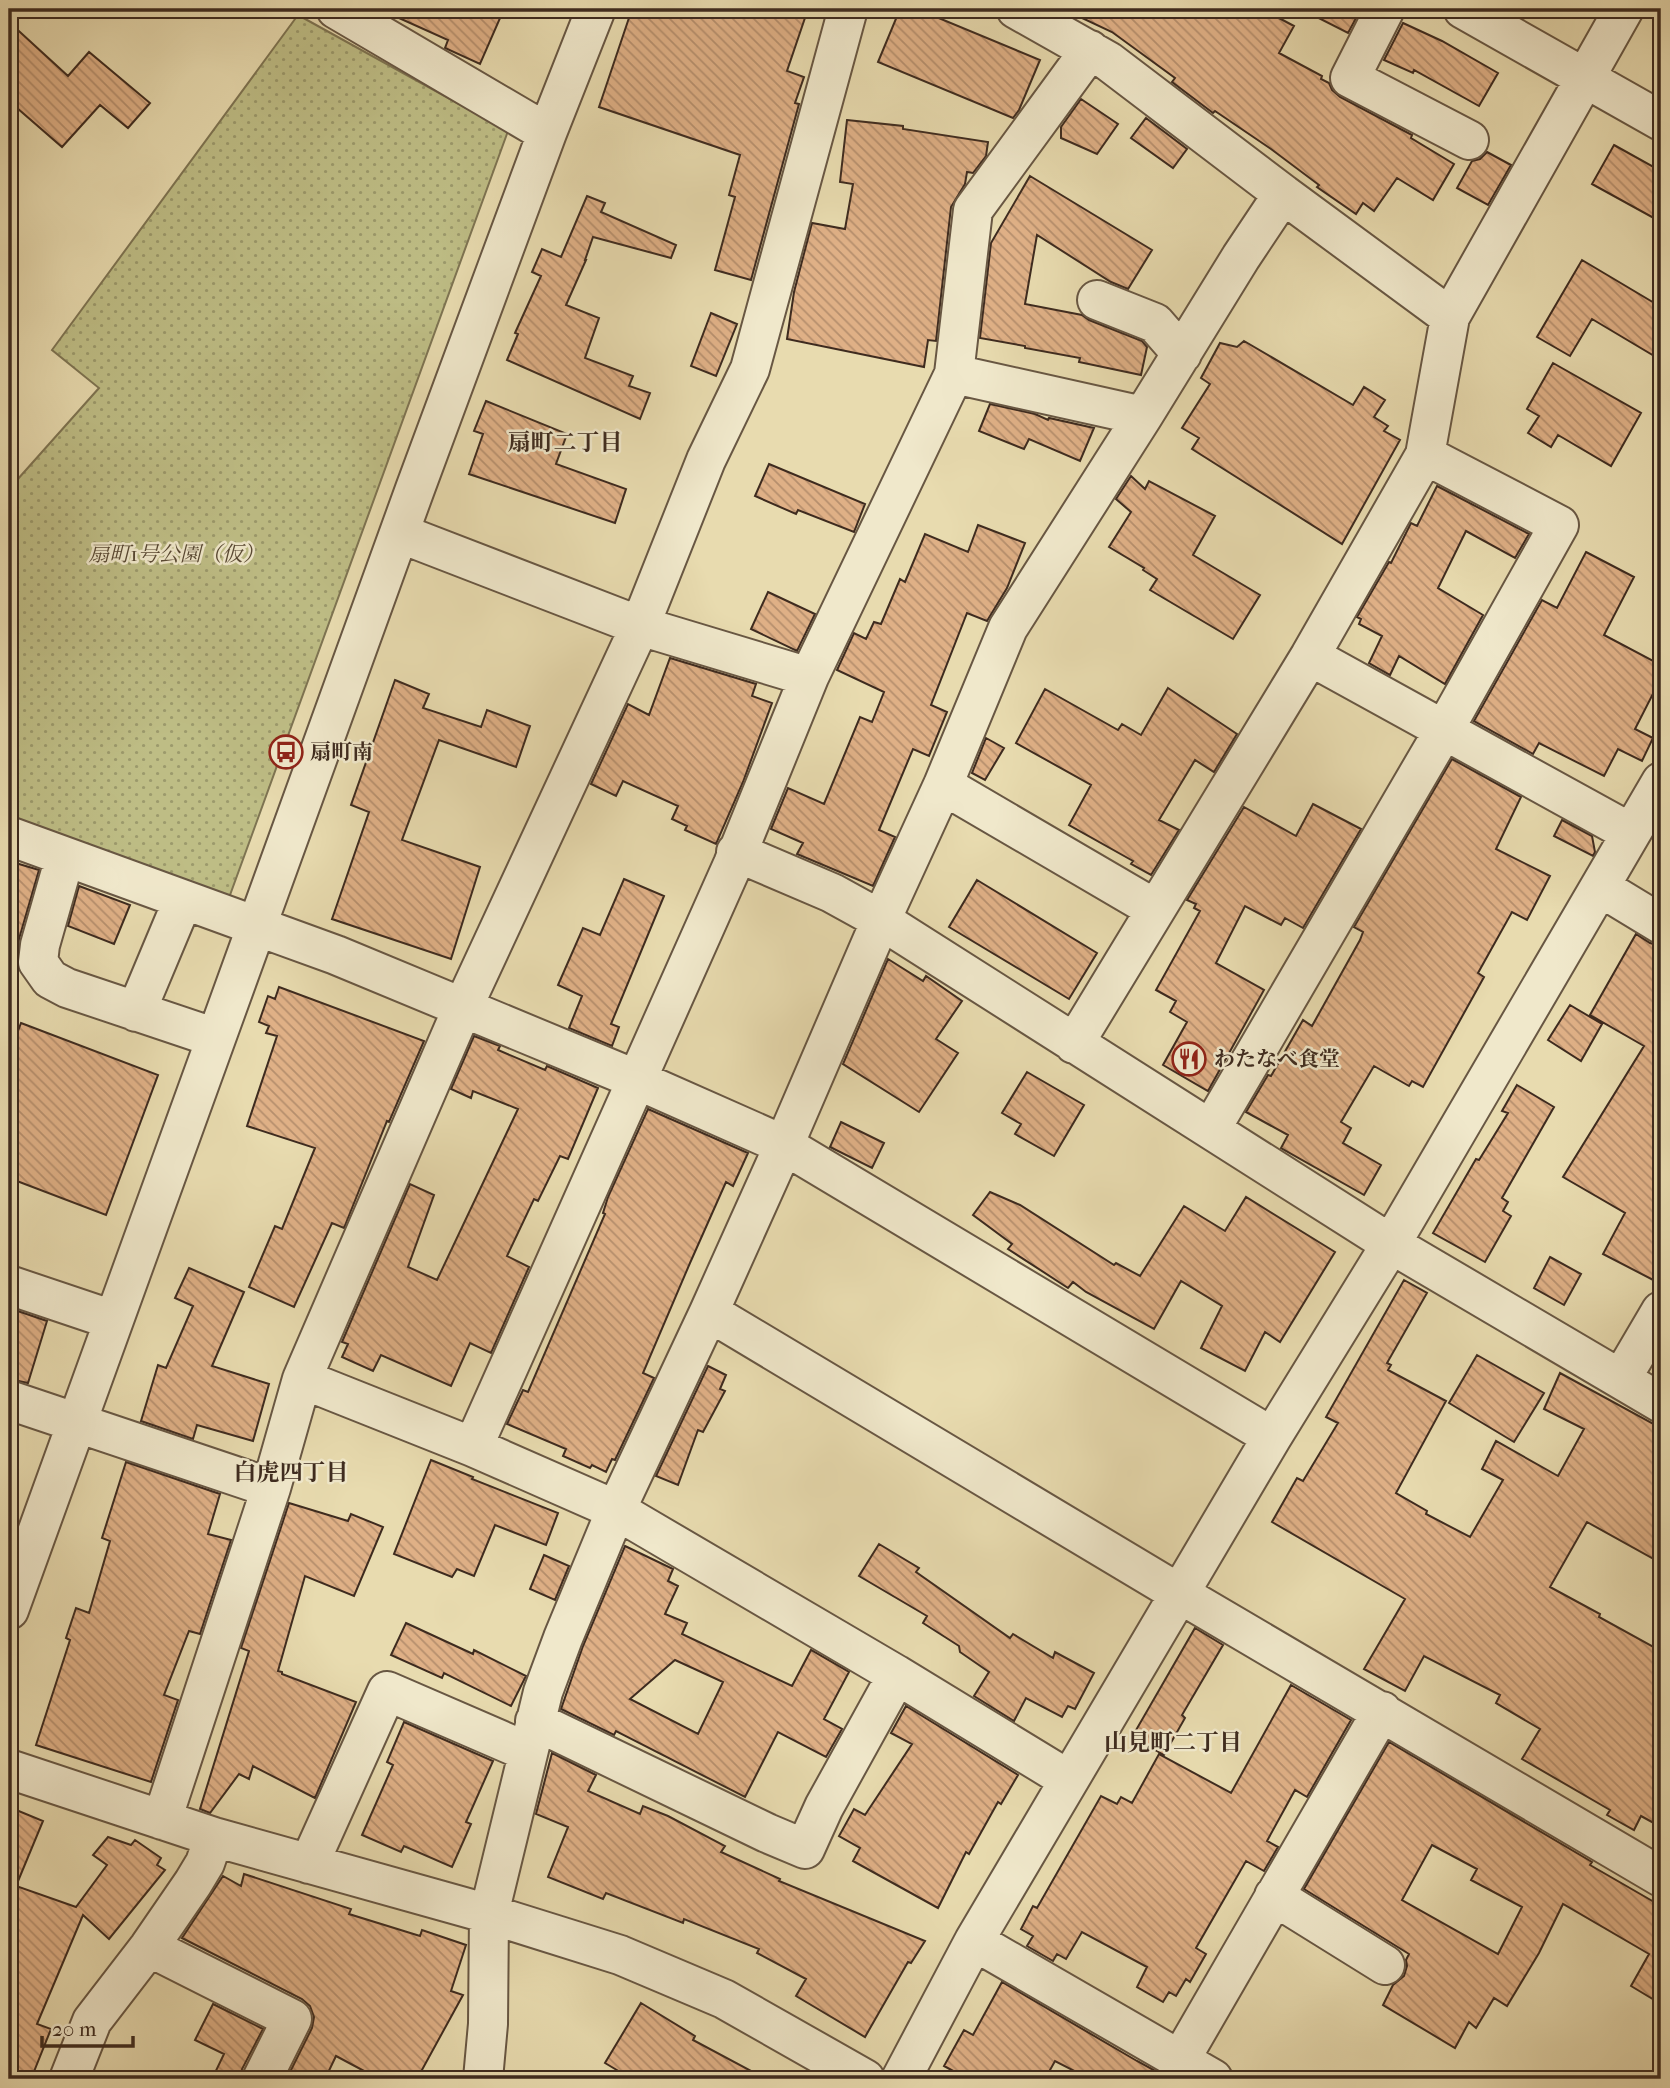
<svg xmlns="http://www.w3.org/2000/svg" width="1670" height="2088" viewBox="0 0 1670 2088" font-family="'IM FELL French Canon','Noto Serif JP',serif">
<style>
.grass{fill:url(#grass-dots);stroke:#7e7452;stroke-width:2}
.building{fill:url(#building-back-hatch);stroke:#3e2b1f;stroke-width:2;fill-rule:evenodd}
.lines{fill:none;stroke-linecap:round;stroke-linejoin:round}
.minor-casing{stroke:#685743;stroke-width:42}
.minor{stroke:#f0e8cb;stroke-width:38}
.labels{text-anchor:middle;stroke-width:5;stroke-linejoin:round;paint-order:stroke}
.park-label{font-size:21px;font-style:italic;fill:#584833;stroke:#f0e8cb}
.poi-label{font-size:21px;font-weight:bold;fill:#3e2b1f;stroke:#f0e8cb;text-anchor:start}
.neighbourhood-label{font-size:23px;font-weight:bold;fill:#3e2b1f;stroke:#f0e8cb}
</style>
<defs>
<pattern id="grass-dots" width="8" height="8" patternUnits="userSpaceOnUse" patternTransform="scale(1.75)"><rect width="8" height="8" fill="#bebd85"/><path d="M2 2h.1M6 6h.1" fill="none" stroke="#9c9a6c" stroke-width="1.8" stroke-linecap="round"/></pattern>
<pattern id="building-back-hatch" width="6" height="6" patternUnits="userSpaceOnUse" patternTransform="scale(1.75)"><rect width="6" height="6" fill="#dfb086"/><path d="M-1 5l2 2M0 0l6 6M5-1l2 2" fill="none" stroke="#b68f6d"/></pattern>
</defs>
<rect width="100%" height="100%" fill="#e8dbaf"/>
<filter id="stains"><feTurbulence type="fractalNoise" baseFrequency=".00286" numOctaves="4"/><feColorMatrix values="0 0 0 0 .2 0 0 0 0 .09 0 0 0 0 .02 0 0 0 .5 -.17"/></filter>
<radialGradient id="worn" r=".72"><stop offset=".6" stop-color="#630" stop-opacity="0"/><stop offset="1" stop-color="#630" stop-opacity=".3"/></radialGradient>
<path class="grass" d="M298 15 508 131 226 906 9 826V489L99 388 52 350Z"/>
<path class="building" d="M379 9H504L480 64 445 48 448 40Z
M632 9H808L787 71 804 77 795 103 799 104 751 280 715 270 735 197 729 195 740 155 599 107Z
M900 9H917L1040 60 1019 110 1013 118 878 62Z
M1063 9H1262L1294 26 1279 53 1322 76 1321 79 1329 83 1332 90 1340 97 1412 135 1411 138 1454 164 1433 200 1397 178 1374 211 1363 203 1356 214 1317 187 1319 185 1271 149 1215 111 1213 113 1172 82 1175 78 1112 32Z
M1301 9H1361L1348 33Z
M9 22 68 76 89 52 150 103 128 128 100 105 62 147 9 101Z
M1403 23 1442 41 1498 73 1479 106 1414 70 1413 73 1384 60Z
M1081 99 1118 124 1097 154 1061 138V127Z
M1146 118 1187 149 1173 168 1131 138Z
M847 120 903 126V129L988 142 986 156 973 173 967 172 965 184 951 207 936 341 928 340 924 367 787 339 794 292 812 223 845 229 853 184 840 182Z
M1614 145 1661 171V222L1592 184Z
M1487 152 1511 165 1488 205 1457 188 1472 161 1480 159Z
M1030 176 1152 250 1128 289 1111 282 1037 235 1025 304 1082 315 1089 320 1142 341 1147 347 1141 375 1079 362 1080 358 1025 348V346L980 338 991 243Z
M587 196 605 203 601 212 676 245 671 258 593 237 585 260H586L566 305 599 318 585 358 633 376 629 386 650 393 640 419 507 360 518 334 515 333 541 276 532 272 542 249 561 257Z
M1582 260 1661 307V360L1592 319 1570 356 1537 337Z
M711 313 737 324 716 376 691 366Z
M1244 341 1353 405 1364 387 1385 400 1374 417 1388 426 1384 431 1400 440 1342 544 1192 449 1199 438 1182 428 1210 384 1201 378 1220 343 1237 347Z
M1553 363 1641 413 1611 466 1558 435 1551 447 1528 433 1539 416 1527 409Z
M486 401 567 434 556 464 626 489 615 523 469 474 483 434 474 431Z
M990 404 1035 414 1048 420 1049 418 1094 428 1080 461 1029 439 1024 449 979 431Z
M769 464 865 504 854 532 798 510 796 514 755 496Z
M1131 476 1145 489 1149 481 1215 516 1193 555 1260 595 1233 639 1150 590 1157 579 1143 570 1144 568 1109 547 1131 512 1116 499Z
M1437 486 1529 534 1515 558 1466 531 1438 588 1483 615 1445 684 1399 656 1390 675 1369 663 1382 636 1359 624 1361 619 1357 617 1389 562 1391 563 1411 523 1417 526Z
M978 525 1025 543 1007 588 987 621 967 613 931 705 947 712 929 756 913 749 879 830 895 837 873 886 797 854 803 843 771 829 788 788 824 804 860 717 872 722 884 692 837 670 854 633 866 639 874 622 881 624 900 579 905 582 925 534 968 552Z
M1586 552 1634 577 1604 635 1661 665V678L1635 729 1653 738 1642 761 1618 749 1604 776 1539 743 1533 754 1474 721 1542 600 1557 608Z
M768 592 815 614 797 651 751 629Z
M670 658 756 684 752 696 772 703 743 782 716 844 685 830 687 826 672 819 678 806 623 781 616 796 591 784 628 704 649 715Z
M395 680 429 694 423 708 481 727 487 710 530 726 516 767 439 740 402 840 480 867 451 959 332 919 369 812 351 805Z
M1168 688 1237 734 1214 772 1195 760 1159 820 1179 830 1151 875 1131 864 1133 861 1069 825 1091 785 1016 743 1045 689 1118 730 1122 724 1141 735Z
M986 738 1004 748 985 780 972 773Z
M1452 759 1521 797 1496 849 1550 876 1527 920 1512 912 1478 973 1484 977 1423 1087 1412 1081 1409 1086 1374 1066 1341 1122 1351 1128 1343 1143 1381 1165 1364 1195 1281 1148 1288 1135 1246 1112 1268 1075 1271 1076 1303 1020 1312 1026 1360 940 1363 932 1354 927Z
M1313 804 1361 829 1303 928 1285 918 1281 925 1245 906 1216 963 1264 990 1208 1091 1163 1065 1187 1022 1170 1012 1176 1001 1156 990 1200 911 1194 908 1196 904 1187 900 1244 807 1296 836Z
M1562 820 1592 836 1595 852 1593 856 1554 836Z
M9 861 39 870 19 939 15 971 9 970Z
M624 879 664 896 611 1024 619 1027 612 1046 569 1028 582 996 558 985 583 928 600 935Z
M977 880 1097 953 1069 999 949 927Z
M79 886 130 905 114 944 68 926Z
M1636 934 1650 943 1661 946V1284L1603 1254 1625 1213 1563 1177 1644 1046 1590 1015Z
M888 959 923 981 926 976 962 1001 936 1039 958 1053 919 1112 843 1064Z
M279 987 424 1041 389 1122 387 1121 344 1228 332 1223 294 1307 249 1287 275 1226 282 1229 315 1148 247 1126 277 1036 266 1033 269 1026 259 1022 268 996 275 999Z
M1570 1005 1602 1024 1581 1061 1548 1040Z
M21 1023 158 1075 106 1215 9 1178V1055Z
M474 1036 500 1046 498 1050 545 1070 547 1066 598 1088 568 1159 560 1156 538 1201 534 1199 507 1256 529 1267 491 1353 470 1343 451 1386 381 1355 373 1371 342 1357 348 1344 342 1342 410 1184 434 1195 408 1267 437 1280 518 1109 473 1091 471 1098 451 1089Z
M1027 1072 1084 1105 1054 1156 1015 1134 1021 1124 1002 1113Z
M1517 1085 1554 1107 1502 1198 1508 1202 1503 1211 1511 1216 1485 1262 1433 1233 1476 1159 1479 1160 1508 1113 1502 1111Z
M648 1109 748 1153 733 1186 726 1182 690 1263 643 1373 654 1378 615 1460 612 1459 606 1472 592 1465 590 1468 563 1456 566 1449 507 1424 523 1390 528 1392 605 1214 603 1213 608 1197Z
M841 1122 884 1143 872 1168 830 1147Z
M990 1192 1020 1205 1114 1265 1116 1263 1140 1276 1184 1206 1225 1231 1246 1197 1335 1252 1280 1342 1265 1332 1245 1371 1201 1348 1222 1306 1181 1281 1154 1329 1086 1292 1073 1282 1068 1288 1008 1249 1012 1244 973 1215Z
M1550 1257 1581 1274 1564 1305 1534 1288Z
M189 1268 244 1292 212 1366 269 1384 253 1441 197 1425 193 1439 141 1421 158 1365 166 1368 193 1306 175 1298Z
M1404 1280 1427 1293 1387 1363 1391 1365 1388 1370 1446 1401 1396 1493 1427 1511 1426 1514 1470 1537 1503 1480 1482 1469 1496 1441 1558 1476 1584 1429 1544 1409 1560 1373 1661 1428V1563L1587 1522 1550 1587 1600 1614 1599 1617 1661 1651V1827L1641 1816 1634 1830 1607 1815 1610 1810 1522 1759 1540 1729 1496 1703 1500 1695 1424 1656 1405 1691 1364 1669 1405 1599 1272 1522 1297 1478 1303 1481 1338 1423 1326 1417Z
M9 1308 47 1321 28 1383 9 1379Z
M1477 1355 1544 1393 1514 1442 1449 1403Z
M708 1366 726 1375 720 1389 725 1391 703 1432 698 1430 678 1485 656 1476Z
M431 1460 473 1477 472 1479 558 1513 546 1545 495 1525 474 1576 457 1569 452 1577 394 1554Z
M126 1462 220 1494 208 1534 231 1540 200 1634 189 1631 164 1695 178 1700 151 1782 36 1745 70 1640 66 1638 76 1608 89 1613 110 1541 102 1538Z
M289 1503 348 1521 351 1514 383 1527 354 1596 305 1576 278 1671 282 1672V1674L356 1702 315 1798 253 1766 249 1779 239 1774 210 1813 200 1809 249 1651 241 1648Z
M879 1544 919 1568 916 1572 1010 1638 1013 1634 1053 1658 1055 1652 1094 1673 1075 1709 1068 1706 1062 1717 1026 1698 1014 1721 974 1696 989 1672 960 1652 959 1646 923 1623 927 1616 859 1576Z
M625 1546 673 1569 668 1581 678 1586 665 1614 687 1623 682 1634 792 1686 811 1650 849 1672 824 1719 842 1729 826 1757 778 1732 745 1797 616 1731 614 1735 561 1709 583 1646ZM675 1660 723 1682 698 1734 630 1699Z
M544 1555 569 1566 555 1600 530 1589Z
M406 1623 473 1654 474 1650 526 1676 511 1706 444 1673 442 1678 391 1655Z
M1195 1628 1223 1645 1182 1715 1185 1718 1164 1755 1132 1737Z
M1291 1685 1351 1720 1307 1797 1295 1790 1267 1841 1278 1847 1264 1871 1246 1861 1196 1948 1206 1954 1190 1982 1186 1979 1176 1996 1169 1992 1163 2002 1137 1987 1147 1967 1082 1932 1066 1959 1057 1954 1053 1961 1027 1946 1033 1936 1021 1929 1033 1906 1037 1908 1101 1796 1117 1804 1121 1797 1132 1803 1159 1754 1231 1793Z
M906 1706 1018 1775 1001 1804 998 1802 969 1854 966 1852 938 1908 853 1861 860 1848 839 1836 854 1809 865 1815 912 1744 891 1733Z
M404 1722 493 1761 466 1822 471 1824 452 1867 404 1846 401 1852 362 1835 393 1765 387 1762Z
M1389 1742 1592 1862 1590 1865 1661 1906V2004L1631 1986 1649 1954 1563 1904 1539 1953 1507 2006 1494 1998 1476 2028 1469 2022 1455 2048 1383 2005 1393 1985 1404 1976 1407 1966 1406 1960 1409 1954 1304 1889ZM1432 1845 1477 1869 1471 1880 1522 1907 1498 1954 1402 1900Z
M552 1753 596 1775 588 1791 640 1814 643 1806 668 1816 725 1846 721 1852 780 1879 779 1881 925 1941 911 1963 908 1962 865 2037 796 1996 806 1979 757 1953 759 1949 684 1919 683 1923 606 1893 603 1899 548 1877 568 1827 536 1814Z
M9 1807 43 1821 16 1886 76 1907 107 1865 93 1855 108 1837 131 1845 135 1840 161 1858 157 1865 165 1870 109 1939 83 1915 37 2024 51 2029 31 2079 9 2071Z
M244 1874 351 1909 349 1914 420 1936 422 1930 466 1945 451 1991 463 1995 417 2079H379L336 2056 325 2079H294L288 2076 312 2028 314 2017 310 2006 302 1999 182 1938 223 1876 241 1886Z
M1002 1982 1137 2061 1170 2079H1090L1055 2061 1045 2079H968L944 2066 964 2030 973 2035Z
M641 2003 695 2036 693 2040 766 2079H632L605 2063Z
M213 2004 263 2029 242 2069 240 2079H212L224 2054 195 2040Z"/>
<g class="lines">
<defs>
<path id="minor" d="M336 9 547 133
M848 9 750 369 706 460 640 626 463 1007 302 1379 473 1447 616 1510 897 1675
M1016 9 1108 61 1283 194
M1385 9 1350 78 1469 140
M1463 9 1661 121
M1090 50 973 210 954 374 1143 416
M1097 300 1155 323 1182 354
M399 533 640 626 809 677
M1310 656 1631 833
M943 785 1155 909
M9 836 336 955 635 1079 784 1145 1272 1437
M736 852 832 893 881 920 1391 1244 1661 1403
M65 857 40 945 38 962 50 979 67 988 216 1038
M1600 887 1661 924
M136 1012 183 900
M1074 1044 1310 656 1425 455 1450 317 1624 9
M1211 1129 1444 730 1559 525 1425 455
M9 1285 113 1320
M709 1312 1180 1594 1661 1877
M1621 1379 1661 1311
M9 1400 271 1488
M473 1447 733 864 809 677 954 374
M9 1610 415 489 547 133 596 9
M535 1721 767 1833 805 1849 824 1807 897 1675 1069 1780
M9 1769 214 1837 489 1914 620 1955 724 1999 865 2079
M162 1820 271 1488 302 1379
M309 1864 387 1691 528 1752
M1274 1896 1385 1965
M974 1941 1213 2079
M149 1947 292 2019 262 2079
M1180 2060 1382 1711
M69 2079 92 2021 149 1947 193 1883 205 1863 214 1837
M483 2079 488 2024 489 1914 543 1692 563 1638 616 1510 709 1312 784 1145 881 920 943 785 1008 628 1143 416 1241 257 1283 194 1450 317
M901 2079 974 1941 1272 1437 1391 1244 1661 782"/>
</defs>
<use href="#minor" class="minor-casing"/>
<use href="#minor" class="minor"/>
</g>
<defs>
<symbol id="bus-ring" viewBox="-11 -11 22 22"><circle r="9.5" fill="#f0e8cb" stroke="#8f2418" stroke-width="1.5"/><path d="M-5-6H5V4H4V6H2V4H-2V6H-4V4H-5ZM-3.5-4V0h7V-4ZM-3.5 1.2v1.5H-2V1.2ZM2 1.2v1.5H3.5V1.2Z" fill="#8f2418"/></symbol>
<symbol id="restaurant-ring" viewBox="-11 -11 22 22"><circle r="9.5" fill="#f0e8cb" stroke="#8f2418" stroke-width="1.5"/><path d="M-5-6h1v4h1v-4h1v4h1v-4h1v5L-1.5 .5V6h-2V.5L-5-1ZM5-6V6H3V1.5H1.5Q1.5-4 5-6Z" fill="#8f2418"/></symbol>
</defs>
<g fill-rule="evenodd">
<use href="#bus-ring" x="267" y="733" width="38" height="38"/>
<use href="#restaurant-ring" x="1170" y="1040" width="38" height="38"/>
</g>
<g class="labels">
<g class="park-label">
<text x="176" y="561">扇町1号公園（仮）</text>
</g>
<g class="poi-label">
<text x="310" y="759">扇町南</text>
<text x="1214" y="1066">わたなべ食堂</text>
</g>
<g class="neighbourhood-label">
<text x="565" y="450">扇町二丁目</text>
<text x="291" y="1480">白虎四丁目</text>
<text x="1173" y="1750">山見町二丁目</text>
</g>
</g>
<rect width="1670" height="2088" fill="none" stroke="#e8dbaf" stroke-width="35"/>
<rect x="10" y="10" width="1649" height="2067" fill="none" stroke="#3e2b1f" stroke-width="3.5"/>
<rect x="18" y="18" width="1635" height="2053" fill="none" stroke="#3e2b1f" stroke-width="2"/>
<path d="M42 2036v10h91v-10" fill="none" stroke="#3e2b1f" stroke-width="3.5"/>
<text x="52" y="2036" font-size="21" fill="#3e2b1f" stroke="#f0e8cb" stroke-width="5" paint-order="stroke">20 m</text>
<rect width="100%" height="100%" filter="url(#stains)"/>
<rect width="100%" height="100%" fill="url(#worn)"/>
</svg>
